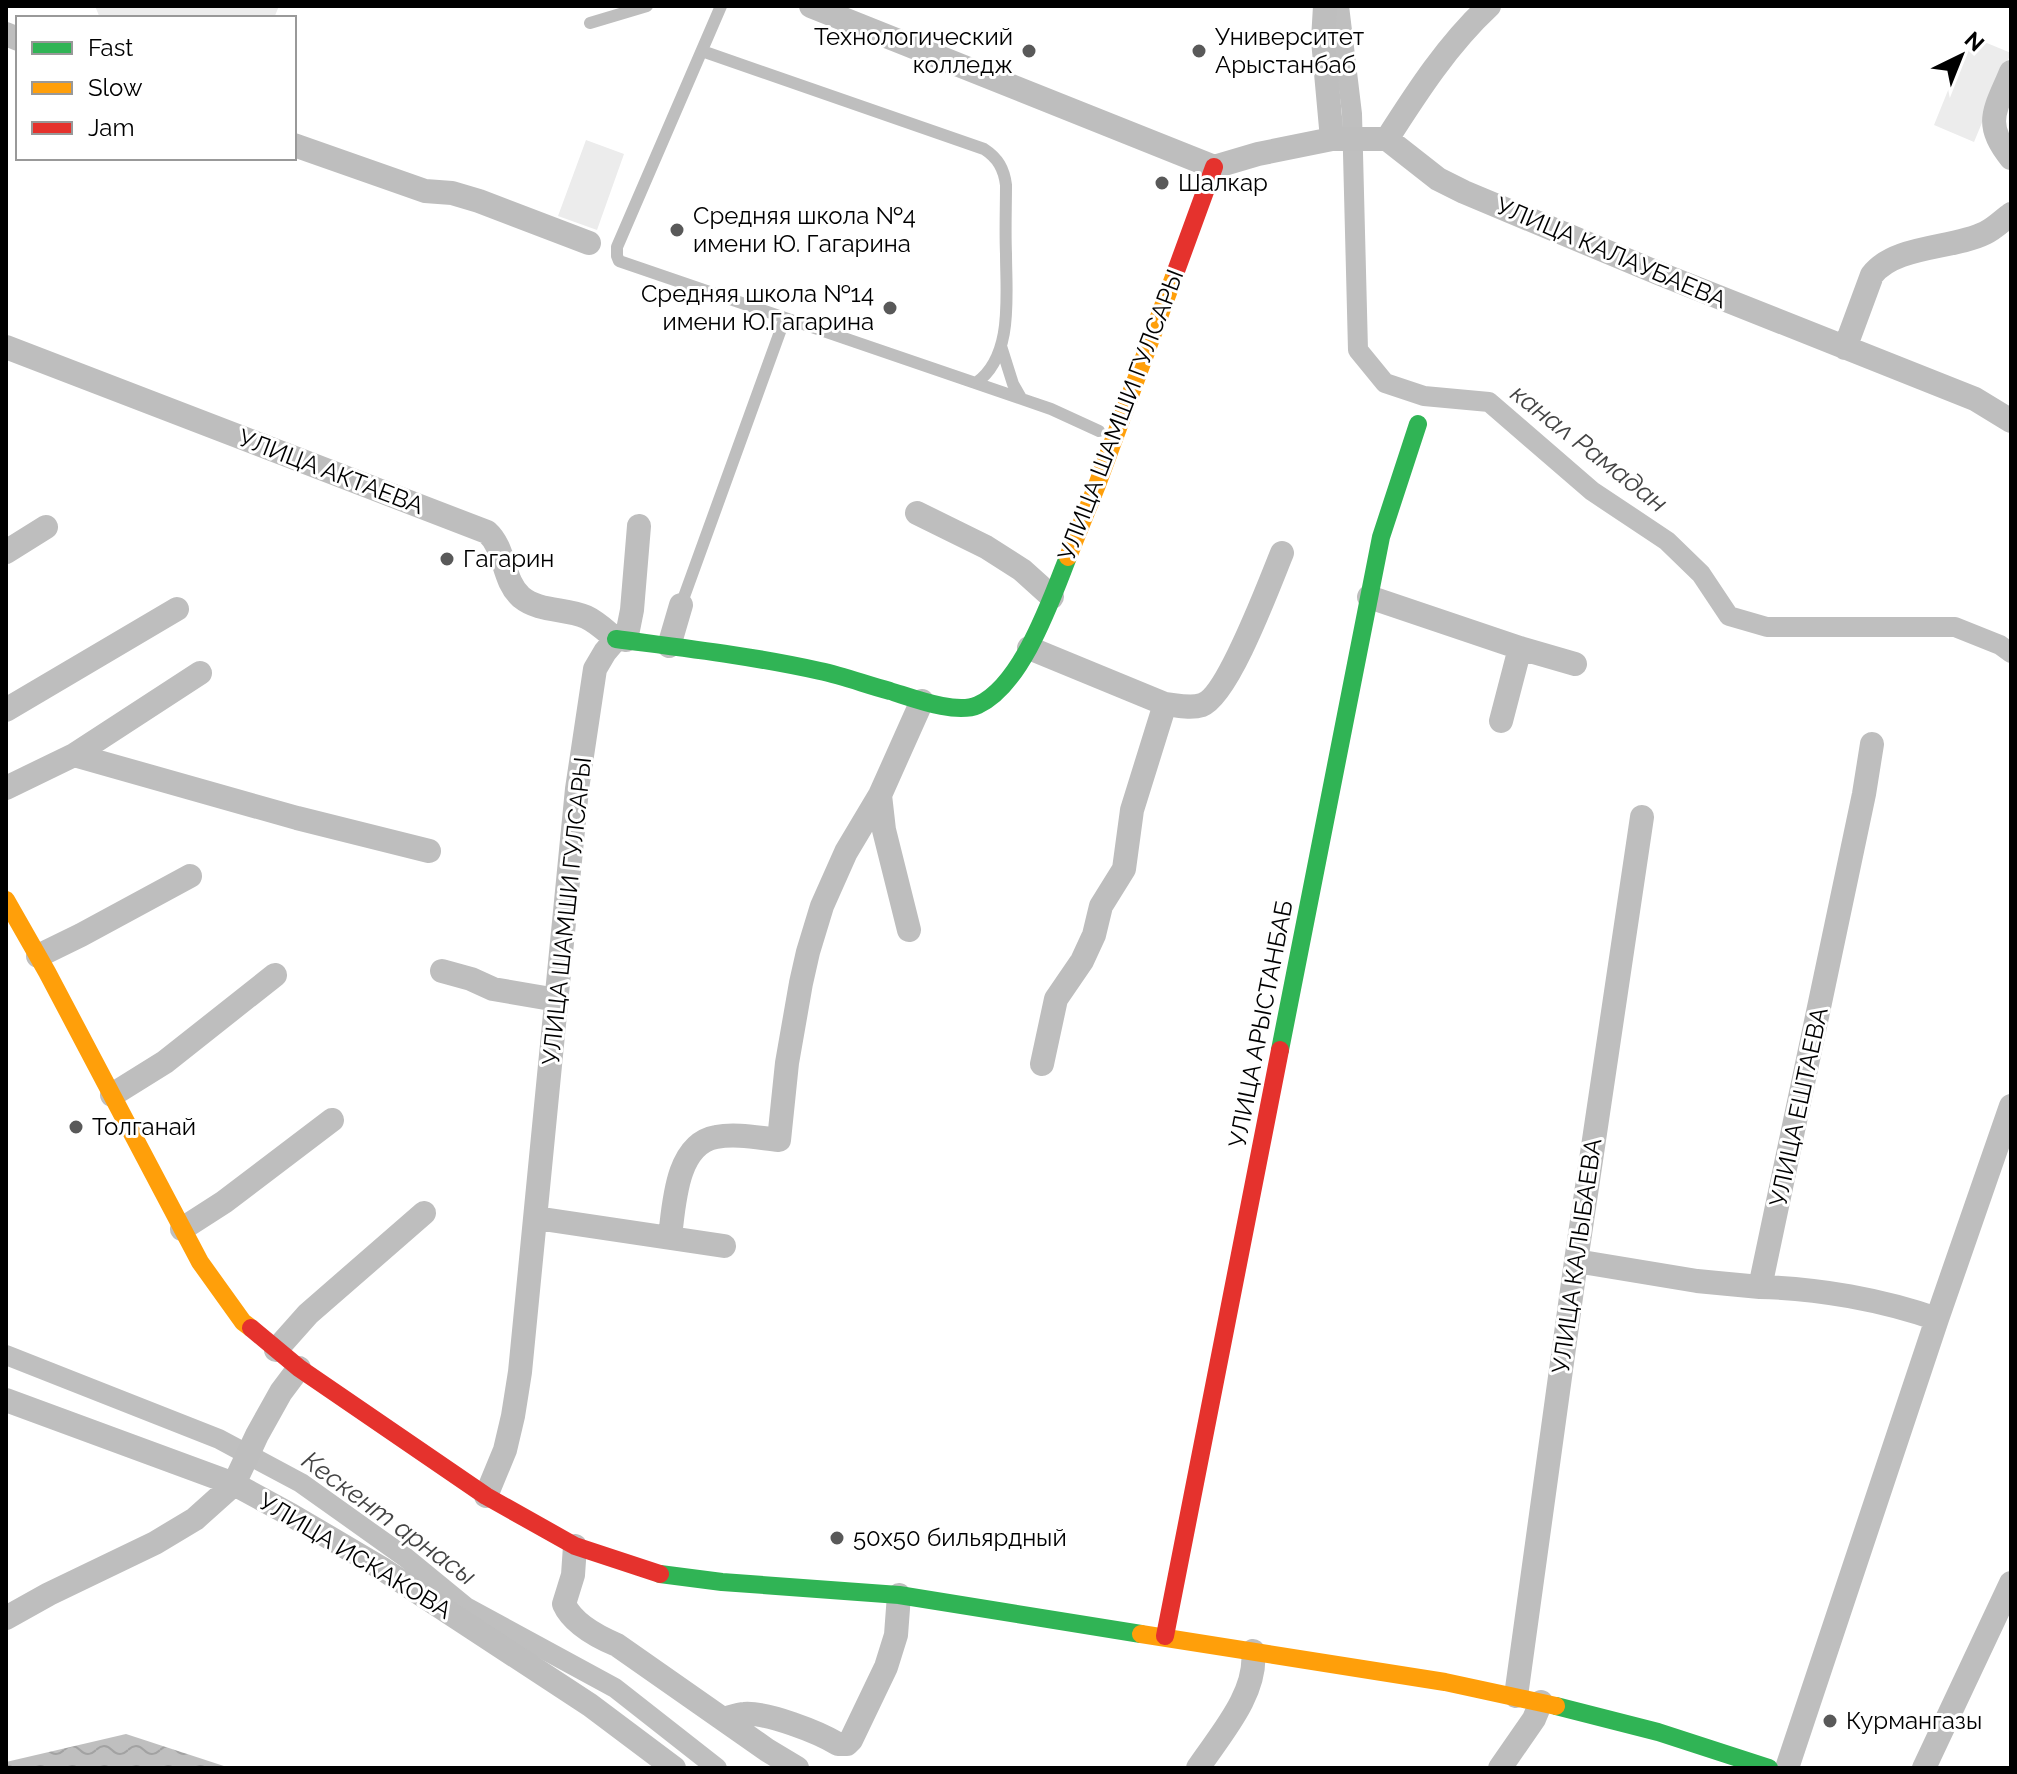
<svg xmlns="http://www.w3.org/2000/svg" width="2017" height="1774" viewBox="0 0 2017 1774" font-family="Raleway,sans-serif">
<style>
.green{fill:#ececec}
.water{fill:url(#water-waves)}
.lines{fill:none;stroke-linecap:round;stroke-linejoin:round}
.canal{stroke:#bfbfbf;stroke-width:20}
.lane{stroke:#bebebe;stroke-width:12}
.street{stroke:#bebebe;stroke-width:24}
.fast{stroke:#30b455;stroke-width:18}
.slow{stroke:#ff9f0a;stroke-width:18}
.jam{stroke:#e5322d;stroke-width:18}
.poi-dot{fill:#595959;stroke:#fff;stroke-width:3}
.labels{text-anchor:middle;stroke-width:6;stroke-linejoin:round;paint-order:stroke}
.poi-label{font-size:24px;fill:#000;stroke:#fff;text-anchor:start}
.street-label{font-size:24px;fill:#000;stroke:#fff}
.water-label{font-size:26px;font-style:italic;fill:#444;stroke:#fff}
</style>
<defs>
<pattern id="water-waves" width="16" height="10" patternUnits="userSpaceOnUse" patternTransform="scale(2)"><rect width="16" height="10" fill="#bfbfbf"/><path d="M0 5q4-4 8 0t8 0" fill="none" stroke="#a2a2a2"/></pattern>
</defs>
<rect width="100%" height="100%" fill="#fff"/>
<path class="green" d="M95 6H279L274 18H100Z
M1970 36 2011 53 1974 142 1934 125Z
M586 140 624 154 597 230 558 216Z"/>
<path class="water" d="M126 1734 230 1768H6V1762Z"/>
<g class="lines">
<path class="canal" d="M1339 6 1352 114 1358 350 1385 383 1424 396 1489 402 1592 491 1667 541 1701 574 1729 616 1767 627H1955L2000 645 2011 653
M6 1355 219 1439 301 1483 405 1557 466 1607 615 1688 717 1768"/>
<path class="lane" d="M721 6 617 247V256L619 261 1051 409 1099 431
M590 23 647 6
M702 51 984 149C998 158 1004 169 1006 185 1006 208 1005 231 1006 254 1006 295 1014 356 976 383
M1001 346 1013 384 1021 398
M681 605 785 318"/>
<path class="street" d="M811 6 1214 167 1258 154 1332 139H1387L1438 179 1464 192 1658 273 1975 399 2011 421
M1325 6 1323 40 1332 139
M6 34 18 39
M2011 72C1996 109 1982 123 2011 158
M1387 139C1417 92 1448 44 1489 6
M294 145 425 191 452 193 479 201 589 243
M6 347 487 532C506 549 502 580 521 597 539 612 566 608 586 617 597 622 607 632 616 639L605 652 595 669 577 789 520 1372 513 1416 505 1450 486 1496
M1845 348 1872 275C1895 245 1953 249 1985 233 1994 229 2003 220 2011 214
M917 513 986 547 1022 570 1052 597
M6 552 46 527
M1369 597 1520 648 1575 664
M626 640 632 610 639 526
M669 646 681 605
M1029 648 1165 704C1176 705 1190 709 1202 705 1228 696 1270 582 1282 553
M6 710 177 609
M1501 721 1520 648
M74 755 297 818 429 851
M6 788 74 755 200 673
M880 795 884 830 909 930
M38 956 81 935 190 876
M442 971 471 979 493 989 557 1000
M1042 1064 1056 999 1082 961 1094 935 1101 906 1124 869 1132 810 1165 704
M112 1095 165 1062 275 975
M536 1218 724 1246
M182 1229 224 1202 332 1120
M670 1237C674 1205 676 1144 716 1137 736 1133 759 1138 779 1140L787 1063 801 983 808 952 822 906 846 852 880 795 922 701
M1576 1261 1697 1281 1760 1287 1864 794 1872 744
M1760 1287C1817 1288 1883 1300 1937 1319
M276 1350 308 1314 424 1213
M6 1400 234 1484 291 1515 381 1568 590 1705 674 1768
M575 1546 573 1575 564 1604C573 1624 598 1637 617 1645L767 1750 797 1768
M6 1618 49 1594 155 1543 195 1519 234 1484 257 1435 281 1392 299 1368
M1516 1696 1576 1261 1642 817
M724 1719C731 1717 738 1714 744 1714 767 1712 818 1732 838 1744H847L851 1740 886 1667 896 1635 899 1595
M1198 1768C1220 1735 1258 1693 1253 1651
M1500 1768 1534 1719 1541 1702
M1787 1768 1937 1319 2011 1106
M1924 1768 2011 1583"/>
<path class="fast" d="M616 639C684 648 753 656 820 671 844 676 867 685 890 691 913 698 956 715 978 705 1022 685 1051 600 1068 557
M1280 1050 1381 537 1418 424
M660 1574 722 1582 899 1595 1141 1634
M1556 1706 1658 1732 1769 1768"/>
<path class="slow" d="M1068 557 1097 485 1176 271
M6 900 47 972 200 1262 243 1322 251 1328
M1141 1634 1445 1682 1556 1706"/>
<path class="jam" d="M1176 271 1214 167
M251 1328 299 1368 486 1496 575 1546 660 1574
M1165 1636 1280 1050"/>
</g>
<g class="poi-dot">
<circle cx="1029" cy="51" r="8"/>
<circle cx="1199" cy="51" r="8"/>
<circle cx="1162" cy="183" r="8"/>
<circle cx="677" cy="230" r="8"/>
<circle cx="890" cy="308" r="8"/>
<circle cx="447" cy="559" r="8"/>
<circle cx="76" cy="1127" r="8"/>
<circle cx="837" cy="1538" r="8"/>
<circle cx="1830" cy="1721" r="8"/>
</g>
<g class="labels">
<g class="poi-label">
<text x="1013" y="45" text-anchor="end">Технологический<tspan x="1013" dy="28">колледж</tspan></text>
<text x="1215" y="45">Университет<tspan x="1215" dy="28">Арыстанбаб</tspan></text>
<text x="1178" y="191">Шалкар</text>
<text x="693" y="224">Средняя школа №4<tspan x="693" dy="28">имени Ю. Гагарина</tspan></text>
<text x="874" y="302" text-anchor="end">Средняя школа №14<tspan x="874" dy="28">имени Ю.Гагарина</tspan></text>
<text x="463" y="567">Гагарин</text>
<text x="92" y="1135">Толганай</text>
<text x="853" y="1546">50х50 бильярдный</text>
<text x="1846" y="1729">Курмангазы</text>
</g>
<g class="street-label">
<text transform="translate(1611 253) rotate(23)" y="8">УЛИЦА КАЛАУБАЕВА</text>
<text transform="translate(1121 415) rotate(-69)" y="8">УЛИЦА ШАМШИ ГУЛСАРЫ</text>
<text transform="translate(331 472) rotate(21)" y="8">УЛИЦА АКТАЕВА</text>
<text transform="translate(567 911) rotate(-84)" y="8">УЛИЦА ШАМШИ ГУЛСАРЫ</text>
<text transform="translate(1261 1024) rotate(-79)" y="8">УЛИЦА АРЫСТАНБАБ</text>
<text transform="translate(1799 1107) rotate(-78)" y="8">УЛИЦА ЕШТАЕВА</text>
<text transform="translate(1577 1256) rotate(-82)" y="8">УЛИЦА КАЛЫБАЕВА</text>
<text transform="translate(355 1556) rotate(31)" y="8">УЛИЦА ИСКАКОВА</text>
</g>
<g class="water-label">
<text transform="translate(1589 448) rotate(38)" y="9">канал Рамадан</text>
<text transform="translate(389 1518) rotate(36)" y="9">Кескент арнасы</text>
</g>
</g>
<rect width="2017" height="1774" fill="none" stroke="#000000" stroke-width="16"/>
<rect x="16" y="16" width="280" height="144" fill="#ffffff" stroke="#999999" stroke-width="2"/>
<rect x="32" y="42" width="40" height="12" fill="#30b455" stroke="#999999" stroke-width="2"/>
<text x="88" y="56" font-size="24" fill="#000000">Fast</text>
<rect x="32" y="82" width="40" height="12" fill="#ff9f0a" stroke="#999999" stroke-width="2"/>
<text x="88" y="96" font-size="24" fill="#000000">Slow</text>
<rect x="32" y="122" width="40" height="12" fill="#e5322d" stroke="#999999" stroke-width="2"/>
<text x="88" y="136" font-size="24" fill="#000000">Jam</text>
<g transform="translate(1961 56) rotate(43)" stroke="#ffffff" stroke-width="6" paint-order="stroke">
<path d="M0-6L14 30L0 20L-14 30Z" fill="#000000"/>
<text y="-12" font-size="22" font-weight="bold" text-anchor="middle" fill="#000000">N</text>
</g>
</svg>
